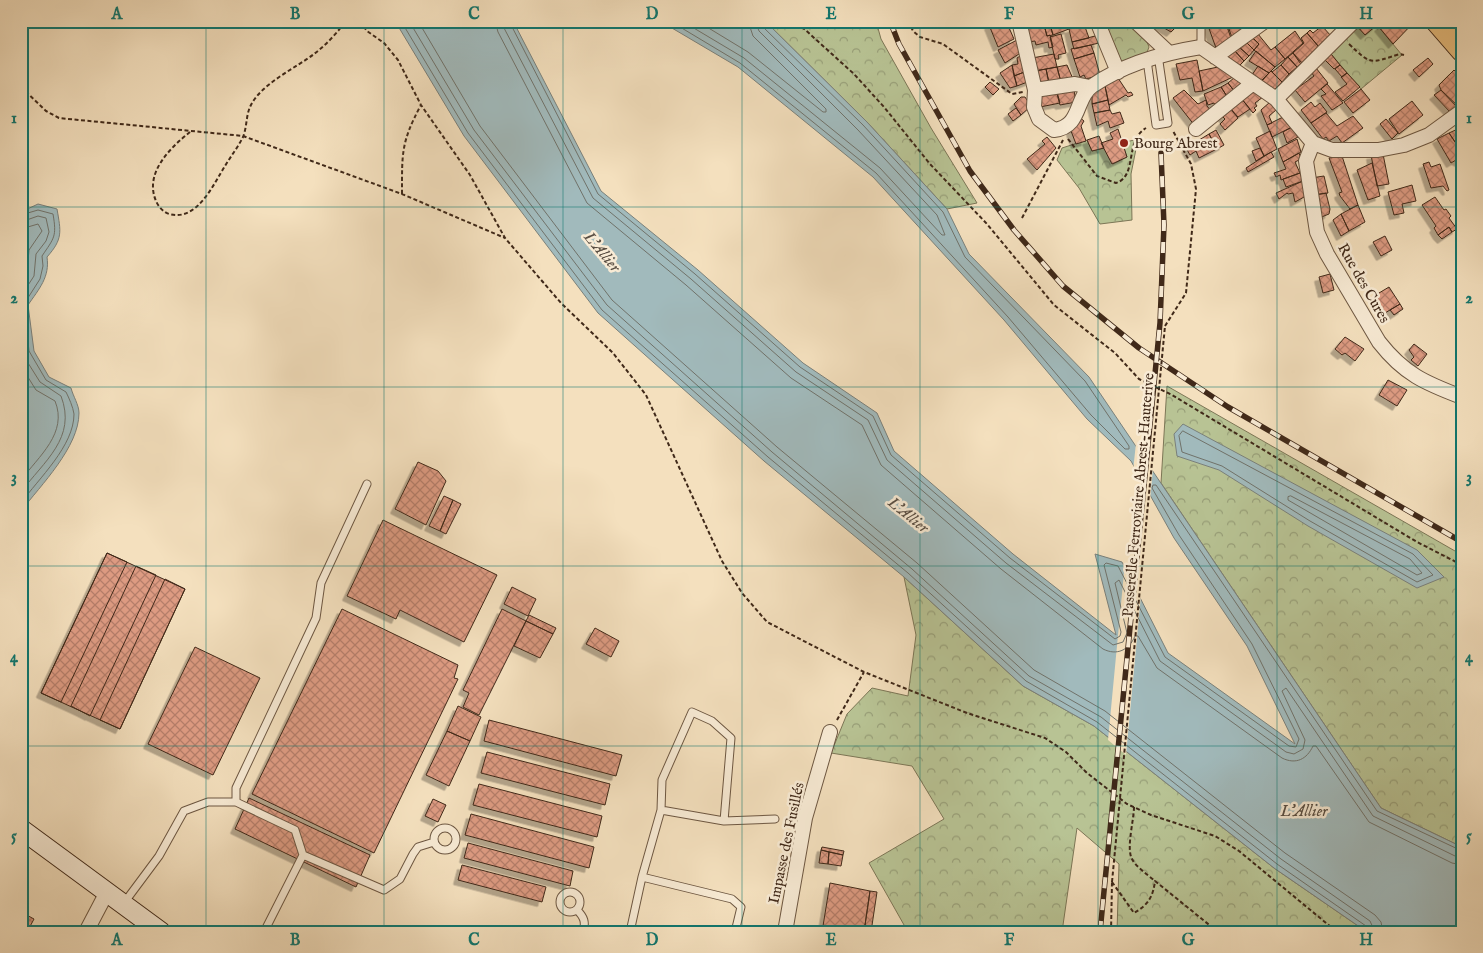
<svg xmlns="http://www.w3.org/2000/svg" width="1483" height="953" viewBox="0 0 1483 953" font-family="'IM FELL English',serif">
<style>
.forest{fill:url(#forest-crowns);stroke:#7c7656}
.water{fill:#a1babc;stroke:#7a807b}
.pier{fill:#f4e0be}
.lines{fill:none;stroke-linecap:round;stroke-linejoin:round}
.shore{stroke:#70726a;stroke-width:1}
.building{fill:url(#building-cross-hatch);stroke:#402919;filter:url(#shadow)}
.lane-casing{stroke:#6d5742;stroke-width:9}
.street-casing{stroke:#6d5742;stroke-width:16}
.secondary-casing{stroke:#402919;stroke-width:21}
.primary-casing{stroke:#402919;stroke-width:23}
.path{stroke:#402919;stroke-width:2;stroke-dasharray:4 2.5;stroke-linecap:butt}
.lane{stroke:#f8ebd5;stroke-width:7}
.street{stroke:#f8ebd5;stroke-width:14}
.secondary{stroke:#f8ebd5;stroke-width:19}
.primary{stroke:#eac07f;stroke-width:21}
.rail-casing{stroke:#402919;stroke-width:5.5}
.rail{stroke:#f8ebd5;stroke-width:4;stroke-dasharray:11;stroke-linecap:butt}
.path-bridge{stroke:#402919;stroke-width:2;stroke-dasharray:4 2.5;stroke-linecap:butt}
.grid{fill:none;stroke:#0f766e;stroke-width:1;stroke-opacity:0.55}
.poi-dot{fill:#8f2418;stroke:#f8ebd5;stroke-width:2}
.labels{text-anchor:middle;stroke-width:5;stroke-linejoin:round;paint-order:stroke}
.poi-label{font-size:15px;fill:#402919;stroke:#f8ebd5;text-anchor:start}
.street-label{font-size:15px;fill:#402919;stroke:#f8ebd5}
.water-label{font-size:16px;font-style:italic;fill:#584d42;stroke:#f8ebd5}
.neatline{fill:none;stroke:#0f766e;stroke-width:2}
.grid-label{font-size:16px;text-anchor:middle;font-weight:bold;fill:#0f766e}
</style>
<defs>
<pattern id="forest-crowns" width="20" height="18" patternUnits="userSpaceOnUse" patternTransform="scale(1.25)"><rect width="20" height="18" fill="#b8c394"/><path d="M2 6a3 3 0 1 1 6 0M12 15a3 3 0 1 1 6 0" fill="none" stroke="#979e78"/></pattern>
<pattern id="building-cross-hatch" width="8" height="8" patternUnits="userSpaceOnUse" patternTransform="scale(1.25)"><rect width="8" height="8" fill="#dd9b82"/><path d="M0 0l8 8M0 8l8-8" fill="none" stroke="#b57e6a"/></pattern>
<filter id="shadow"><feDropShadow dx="-4.5" dy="4.5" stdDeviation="0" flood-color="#0004"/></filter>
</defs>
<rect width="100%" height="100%" fill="#f4e0be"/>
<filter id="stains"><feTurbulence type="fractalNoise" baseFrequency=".004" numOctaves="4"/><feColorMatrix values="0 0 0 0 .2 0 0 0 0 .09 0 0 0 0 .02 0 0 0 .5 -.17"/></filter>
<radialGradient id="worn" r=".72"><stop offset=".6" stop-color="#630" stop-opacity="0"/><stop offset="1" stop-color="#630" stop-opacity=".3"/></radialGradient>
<path class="forest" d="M765 21H876L881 39 931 128 977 203 947 209 867 122Z
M1105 21H1125L1128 23 1147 42 1149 47 1146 55 1121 63Z
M1377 25 1402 55 1361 89 1331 54 1357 26 1365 35Z
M1138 139 1131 174 1132 220 1100 224 1079 188 1057 160 1062 148 1087 140 1092 151 1104 148 1113 164 1127 157 1123 146 1126 142Z
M1167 386 1462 555V847L1381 808 1161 483Z
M904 577 1023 686 1094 726 1274 868 1367 932H1117L1119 864 1077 828 1062 932H908L869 863 944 819 912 766 831 753 847 714 872 688 908 696 916 635Z"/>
<path class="water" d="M395 21H513L601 191 698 270 803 363 877 413 894 451 1013 554 1116 635 1095 554 1122 562 1168 653 1295 744 1247 646 1174 538 1131 461 1087 419 1004 320 873 177 738 67 660 21H765L867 122 947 209 969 254 1089 377 1381 808 1462 847V932H1367L1274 868 1094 726 1023 686 904 577 764 461 598 313 464 136Z
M38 204 57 209C61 232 63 239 47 257 50 277 39 289 28 305L34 351 49 377 71 388C73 396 79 405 79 413 79 447 41 485 21 511V212Z
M1183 424 1417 550 1444 577 1417 588 1308 526 1219 470 1177 456 1174 434Z"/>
<path class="pier" d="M1136 443 1153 468 1150 501 1133 471Z
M1125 562 1141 595 1126 755 1108 740Z"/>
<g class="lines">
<path class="shore" d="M401 21 468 133 602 310 768 457 908 573 1026 681 1097 722 1277 864 1366 926 1369 932
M409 21 474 130 607 305 772 452 912 569 1029 676 1101 717 1281 859 1370 921 1375 932
M418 21 480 126 612 300 777 447 917 563 1034 670 1105 711 1285 853 1375 915 1381 922 1383 932
M495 21 498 32 587 203 686 285 791 378 862 425 881 465 1001 569 1103 649C1117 656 1129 650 1135 636H1138L1157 668 1282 758C1296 765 1307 759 1313 746H1316L1369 822 1452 863 1462 865
M503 21 504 28 593 198 691 279 796 372 868 420 887 460 1006 563 1113 645 1123 642 1127 633 1115 583 1119 580 1160 661 1286 752 1294 754 1303 749 1305 740 1282 691 1286 688 1373 816 1455 856 1462 857
M509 21 598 194 695 274 800 367 873 416 891 455 1010 558 1115 639 1120 636 1121 632 1104 565 1106 563 1118 566 1165 657 1289 746 1296 747 1299 739 1252 644 1179 535 1152 488 1153 485H1156L1377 811 1462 851
M670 21 740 63 876 173 1008 317 1091 415 1125 449H1129V446L1085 381 965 257 943 212 863 125 763 27 762 21
M682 21 744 58 880 168 942 235H945L937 215 858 130 759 31 755 21
M697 21 748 52 823 112H826V109L753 36 748 21
M21 215 38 210 53 214C57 237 54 238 42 256L43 266 40 279 24 304 29 351 46 380 66 392C69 398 73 407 74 414 74 446 39 478 21 503
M21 222 38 216 46 218 49 232 46 241 36 254 34 276 21 296
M21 229 38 224 42 231 29 250 27 273 21 282
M21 332 23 355 40 382 61 396C77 438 44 461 21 492
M21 366 36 390 55 401C68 433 39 456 21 480
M1183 431 1413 554 1433 575 1417 582 1310 521 1222 466 1182 452 1179 436Z
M1291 496 1410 559 1422 573 1417 575 1288 500V497Z"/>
</g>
<path class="building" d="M1006 21 1014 39 998 47 989 25Z
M1036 21H1043L1047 36 1050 35 1053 47 1049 48 1048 42 1036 45 1035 41 1028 42 1024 23Z
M1043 21H1049L1053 35 1047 36Z
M1049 21H1066L1069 29 1053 35Z
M1160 21H1180L1181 22 1171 32 1159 25Z
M1211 21H1225L1232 41 1216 48 1207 23Z
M1226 21H1240L1244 31 1233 40Z
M1362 21H1374L1377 25 1365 35 1357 26Z
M1385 21H1415L1393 44 1379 27Z
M1084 24 1089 38 1072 42 1069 29Z
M1322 26 1332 37 1319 47 1307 33 1310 30 1313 33Z
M1295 31 1303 43 1285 59 1275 47Z
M1307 33 1319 47 1306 59 1308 61 1303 67 1293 53 1304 43 1301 38Z
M1061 34 1066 53 1058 55 1059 59H1055L1050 37Z
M1258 34 1271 50 1275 47 1285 59 1275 67 1254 50 1259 44 1253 38Z
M1249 35 1259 44 1254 50 1244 40Z
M1095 36 1099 43 1074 49 1072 42Z
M1017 40 1022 52 1005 63 998 50Z
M1244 40 1254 50 1249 56 1238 46Z
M1091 45 1094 53 1074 59 1071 49Z
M1238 46 1249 56 1244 61 1234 50Z
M1234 50 1244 61 1239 66 1228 57Z
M1256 51 1275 67 1269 73 1249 61Z
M1094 53 1100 75 1086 79 1084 75 1080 77 1074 59Z
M1293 53 1302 63 1297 67 1288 57Z
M1023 54 1027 71 1014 76 1012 65 1018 64 1017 58Z
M1054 54 1057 67 1035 71 1032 58Z
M1331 54 1340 65 1334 69 1325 60Z
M1288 57 1297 67 1289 74 1281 65Z
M1428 58 1433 64 1419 77 1413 70Z
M1197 60 1203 91 1195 92 1192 78 1180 80 1176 64Z
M1012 65 1017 86 1010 88 1000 73Z
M1067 65 1073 79 1061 82 1057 67Z
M1281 65 1289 74 1282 82 1272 72Z
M1340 65 1347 73 1342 77 1335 69Z
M1258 66 1269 73 1262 81 1252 75Z
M1057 67 1061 82 1049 83 1046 69Z
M1218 67 1233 77 1203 91 1199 71Z
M1316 68 1328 83 1305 102 1295 90 1314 76 1311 72Z
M1046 69 1049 83 1038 85 1035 71Z
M1454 70 1462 78V104L1459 107 1441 90 1439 85Z
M1027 71 1030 81 1017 86 1014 76Z
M1271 71 1282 82 1274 90 1261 81Z
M1347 73 1360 87 1343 101 1335 92 1347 84 1341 77Z
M1235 77 1245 84 1235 92 1228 83Z
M1118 78 1128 93 1131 92 1133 95 1128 97 1126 95 1109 105 1105 86Z
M990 82 999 89 993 95 985 87Z
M1228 83 1235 92 1228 98 1221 87Z
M1327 84 1343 103 1332 110 1321 96 1326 94 1321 89Z
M1100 86 1102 88 1105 86 1108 100 1092 104V94Z
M1221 87 1228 98 1215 105 1214 103 1208 105 1204 94Z
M1251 88 1263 97 1255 103 1257 106 1254 108 1256 110 1253 113 1241 98Z
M1361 89 1370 100 1353 113 1344 102Z
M1074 90 1076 102 1060 105 1057 94Z
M1184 90 1198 104 1206 100 1207 106 1212 112 1195 126 1173 98Z
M1441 90 1457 107 1451 113 1434 95Z
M1057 92 1060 103 1040 107 1039 94Z
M1021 97H1025L1031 106 1021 115 1014 104Z
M1241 98 1250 109 1238 117 1230 108Z
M1108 100 1110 110 1094 113 1092 104Z
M1412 101 1423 115 1399 134 1389 119Z
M1270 102 1276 110 1269 116 1272 123 1267 125 1261 110Z
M1311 102 1315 107 1320 103 1327 112 1311 123 1301 110Z
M1016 108 1021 115 1013 121 1008 114Z
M1230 108 1238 118 1225 130 1220 124 1225 119 1222 116Z
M1110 110 1112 114 1120 112 1124 123 1110 128 1108 121 1097 126 1094 113Z
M1326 113 1337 126 1353 116 1363 128 1342 143 1337 136 1329 141 1326 137 1323 139 1311 123Z
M1079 117 1084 121 1081 126 1086 141 1076 144 1071 131Z
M1283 117 1292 127 1272 137 1267 125Z
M1386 119 1398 133 1392 139 1380 124Z
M1292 127 1298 137 1287 143 1283 132Z
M1462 127V146L1459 148 1449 133Z
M1118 129 1127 157 1112 164 1101 143 1113 139 1110 133Z
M1216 130 1224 145 1217 149 1209 134Z
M1270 131 1277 149 1264 156 1256 138Z
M1449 133 1462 152 1460 162 1456 160 1451 163 1437 139Z
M1209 134 1217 149 1199 158 1196 151 1190 155 1186 148Z
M1099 136 1104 148 1092 151 1087 140Z
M1047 137 1056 148 1037 170 1027 159 1045 144 1042 141Z
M1297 139 1301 152 1283 162 1278 149Z
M1260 148 1264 156 1256 161 1252 151Z
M1271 152 1274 157 1248 172 1246 168Z
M1299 153 1301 159 1295 162 1300 173 1281 180 1280 175 1276 177 1274 173 1286 169 1283 162Z
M1383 154 1389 184 1377 186 1371 155Z
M1342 156 1358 205 1350 209 1340 196 1339 193 1342 192 1329 158Z
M1429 162 1431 167 1440 164 1449 190 1447 191 1443 186 1431 188 1423 164Z
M1372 163 1380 196 1368 200 1357 170Z
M1300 173 1303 181 1286 187 1283 179Z
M1324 176 1328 193 1314 195 1311 178Z
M1303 181 1306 196 1295 202 1293 193 1288 194 1287 193 1279 199 1276 193Z
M1412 185 1416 201 1402 204 1404 213 1394 215 1388 192Z
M1326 193 1330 209 1329 214 1319 218 1314 195Z
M1435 197 1444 210 1446 209 1451 216 1449 218 1457 229 1452 232 1449 227 1438 235 1434 228 1436 226 1422 205Z
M1358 205 1365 222 1349 231 1341 214Z
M1341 214 1349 231 1341 236 1333 220Z
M1449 227 1452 232 1442 239 1438 235Z
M1385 236 1392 250 1381 256 1373 242Z
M1330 274 1334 290 1323 293 1319 277Z
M1389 287 1400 304 1385 313 1374 296Z
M1400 304 1403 309 1394 315 1390 310Z
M1345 337 1364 349 1355 361 1345 353 1342 355 1335 349Z
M1414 344 1427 354 1418 366 1411 360 1414 357 1409 350Z
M1388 380 1407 390 1397 406 1379 395Z
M418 462 438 471 446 481 426 525 395 509Z
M444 496 453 500 440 531 429 526Z
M453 500 461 504 446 534 440 531Z
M383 520 497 575 464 642 400 610 396 619 347 596Z
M107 553 185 589 120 729 41 693Z
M107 553 127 562 61 702 41 693Z
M136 566 156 575 90 716 71 706Z
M165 579 185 589 120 729 100 720Z
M512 587 536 599 528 616 504 604Z
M342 609 458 665 454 678 458 679 374 853 252 794Z
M502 609 526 621 479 715 463 707 469 693 463 690Z
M529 615 556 628 553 634 526 621Z
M526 621 553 634 540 658 514 646Z
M595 628 619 641 611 657 586 644Z
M195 647 260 678 213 775 148 744Z
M458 706 481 717 470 741 447 731Z
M489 720 622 755 616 776 484 741Z
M447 731 470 741 449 786 426 775Z
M487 752 610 784 605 805 481 773Z
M479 784 602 816 597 837 473 805Z
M249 798 370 855 356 887 235 829Z
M433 799 446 805 438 822 425 816Z
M471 814 594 847 589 868 465 835Z
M468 843 573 871 570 886 464 858Z
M822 847 844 851 843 855 821 850Z
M821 850 829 852 828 864 819 863Z
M829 852 843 855 841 866 828 864Z
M462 865 546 887 542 902 458 880Z
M830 883 870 891 864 932 823 926Z
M870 891 877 892 871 932H864Z
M21 912 34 919 27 932H21Z"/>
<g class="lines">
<defs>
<path id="lane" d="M1201 47V21
M1147 60 1156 125 1168 123 1158 55
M236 802 295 830 303 855 264 932
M661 810 662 780 692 712 712 721 731 738 724 821
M434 839a11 11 0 1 1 22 0a11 11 0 1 1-22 0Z
M303 855 384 890 400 879 413 854 418 847 434 842
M642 877 732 899 741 907 735 932
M560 902a10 10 0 1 1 20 0a10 10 0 1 1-20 0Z
M124 903 159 856 184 811 208 802H236V788L316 618 321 583 367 484
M577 910C584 917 586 922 583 932
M630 932 642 877 661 810 724 821 775 819"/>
<path id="street" d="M1019 21 1035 90 1034 107 1039 119 1054 130C1082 127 1075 97 1092 86 1124 64 1163 53 1201 47L1276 99 1313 143 1332 150H1378L1404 145 1429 135 1462 111
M1097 21 1118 72
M1135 21 1168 52
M1215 57 1265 21
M1035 90 1075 84 1090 87
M1276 99 1354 21
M1196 129 1253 83
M1313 143 1306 161 1317 232 1327 254 1379 342C1404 374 1425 383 1462 397
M86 932 107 892
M785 932 805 818 830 732"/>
<path id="secondary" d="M21 829 161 932"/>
<path id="primary" d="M1436 21 1462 51"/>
</defs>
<use href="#lane" class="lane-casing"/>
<use href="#street" class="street-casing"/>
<use href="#secondary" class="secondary-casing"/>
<use href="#primary" class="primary-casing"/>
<path class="path" d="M360 21 367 31 384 43 398 60 421 105 470 175 505 238 561 303 613 353 646 395 722 561 742 593 767 622 864 672 967 713 1045 738 1066 752 1087 773 1127 804 1151 815 1215 836 1239 851 1337 932
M799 21 801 26 854 74 884 107 930 164 987 224 1054 305 1115 353 1139 379 1172 395 1417 542 1462 565
M908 21 913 31 920 37 943 44 1012 94 1023 92
M1349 44C1372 66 1370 63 1400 54L1404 55
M21 87 46 111 59 118 243 136 402 194 505 238
M190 132C170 148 144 173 156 201 158 206 163 212 169 214 197 222 213 185 225 166 231 156 238 147 243 137 247 127 246 116 250 107 260 84 296 68 314 54 326 45 337 33 346 21
M1068 139 1097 176 1116 183C1138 176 1124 141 1146 128
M402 194C402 153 401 142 421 105
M1022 218 1063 140
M1165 326 1186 293 1196 189 1191 164 1173 131
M837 720 864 672
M1134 807C1134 820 1126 848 1132 859 1136 867 1148 875 1155 881
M1112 882 1134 913C1148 905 1153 897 1155 881L1218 932
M1111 932 1112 882"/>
<use href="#lane" class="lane"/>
<use href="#street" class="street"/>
<use href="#secondary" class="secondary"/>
<use href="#primary" class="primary"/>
<defs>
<path id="rail" d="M890 21 899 44 970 171 1014 230 1063 286 1139 348 1228 407 1462 542
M1100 932 1160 323 1164 225 1161 153"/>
</defs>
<use href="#rail" class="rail-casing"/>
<use href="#rail" class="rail"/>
<path class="path-bridge" d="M1112 882 1165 326"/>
</g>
<path class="grid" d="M206 21V932M384 21V932M563 21V932M742 21V932M920 21V932M1098 21V932M1277 21V932M21 207H1462M21 387H1462M21 566H1462M21 746H1462"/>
<circle class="poi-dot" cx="1124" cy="143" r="5"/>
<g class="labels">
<g class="poi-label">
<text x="1134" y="148">Bourg Abrest</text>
</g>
<g class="street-label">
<text transform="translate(1364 283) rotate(60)" y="5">Rue des Cures</text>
<text transform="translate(1138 495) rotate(-85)" y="5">Passerelle Ferroviaire Abrest-Hauterive</text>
<text transform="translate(786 843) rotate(-78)" y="5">Impasse des Fusillés</text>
</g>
<g class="water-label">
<text transform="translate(603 251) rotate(50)" y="6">L'Allier</text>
<text transform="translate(909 514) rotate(39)" y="6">L'Allier</text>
<text x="1304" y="816">L'Allier</text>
</g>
</g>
<rect width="1483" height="953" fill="none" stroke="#f4e0be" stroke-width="55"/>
<rect x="28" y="28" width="1428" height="898" class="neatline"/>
<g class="grid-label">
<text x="117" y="19">A</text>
<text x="295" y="19">B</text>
<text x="474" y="19">C</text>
<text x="652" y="19">D</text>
<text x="831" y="19">E</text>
<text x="1009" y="19">F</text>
<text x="1188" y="19">G</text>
<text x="1366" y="19">H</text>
<text x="14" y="123">1</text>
<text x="1469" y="123">1</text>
<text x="14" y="303">2</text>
<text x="1469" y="303">2</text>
<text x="14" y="482">3</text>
<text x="1469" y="482">3</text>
<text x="14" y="662">4</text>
<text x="1469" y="662">4</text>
<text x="14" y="841">5</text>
<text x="1469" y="841">5</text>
<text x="117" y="945">A</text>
<text x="295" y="945">B</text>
<text x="474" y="945">C</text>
<text x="652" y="945">D</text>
<text x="831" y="945">E</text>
<text x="1009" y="945">F</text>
<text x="1188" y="945">G</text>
<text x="1366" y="945">H</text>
</g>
<rect width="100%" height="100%" filter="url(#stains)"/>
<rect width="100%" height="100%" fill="url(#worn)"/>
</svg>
